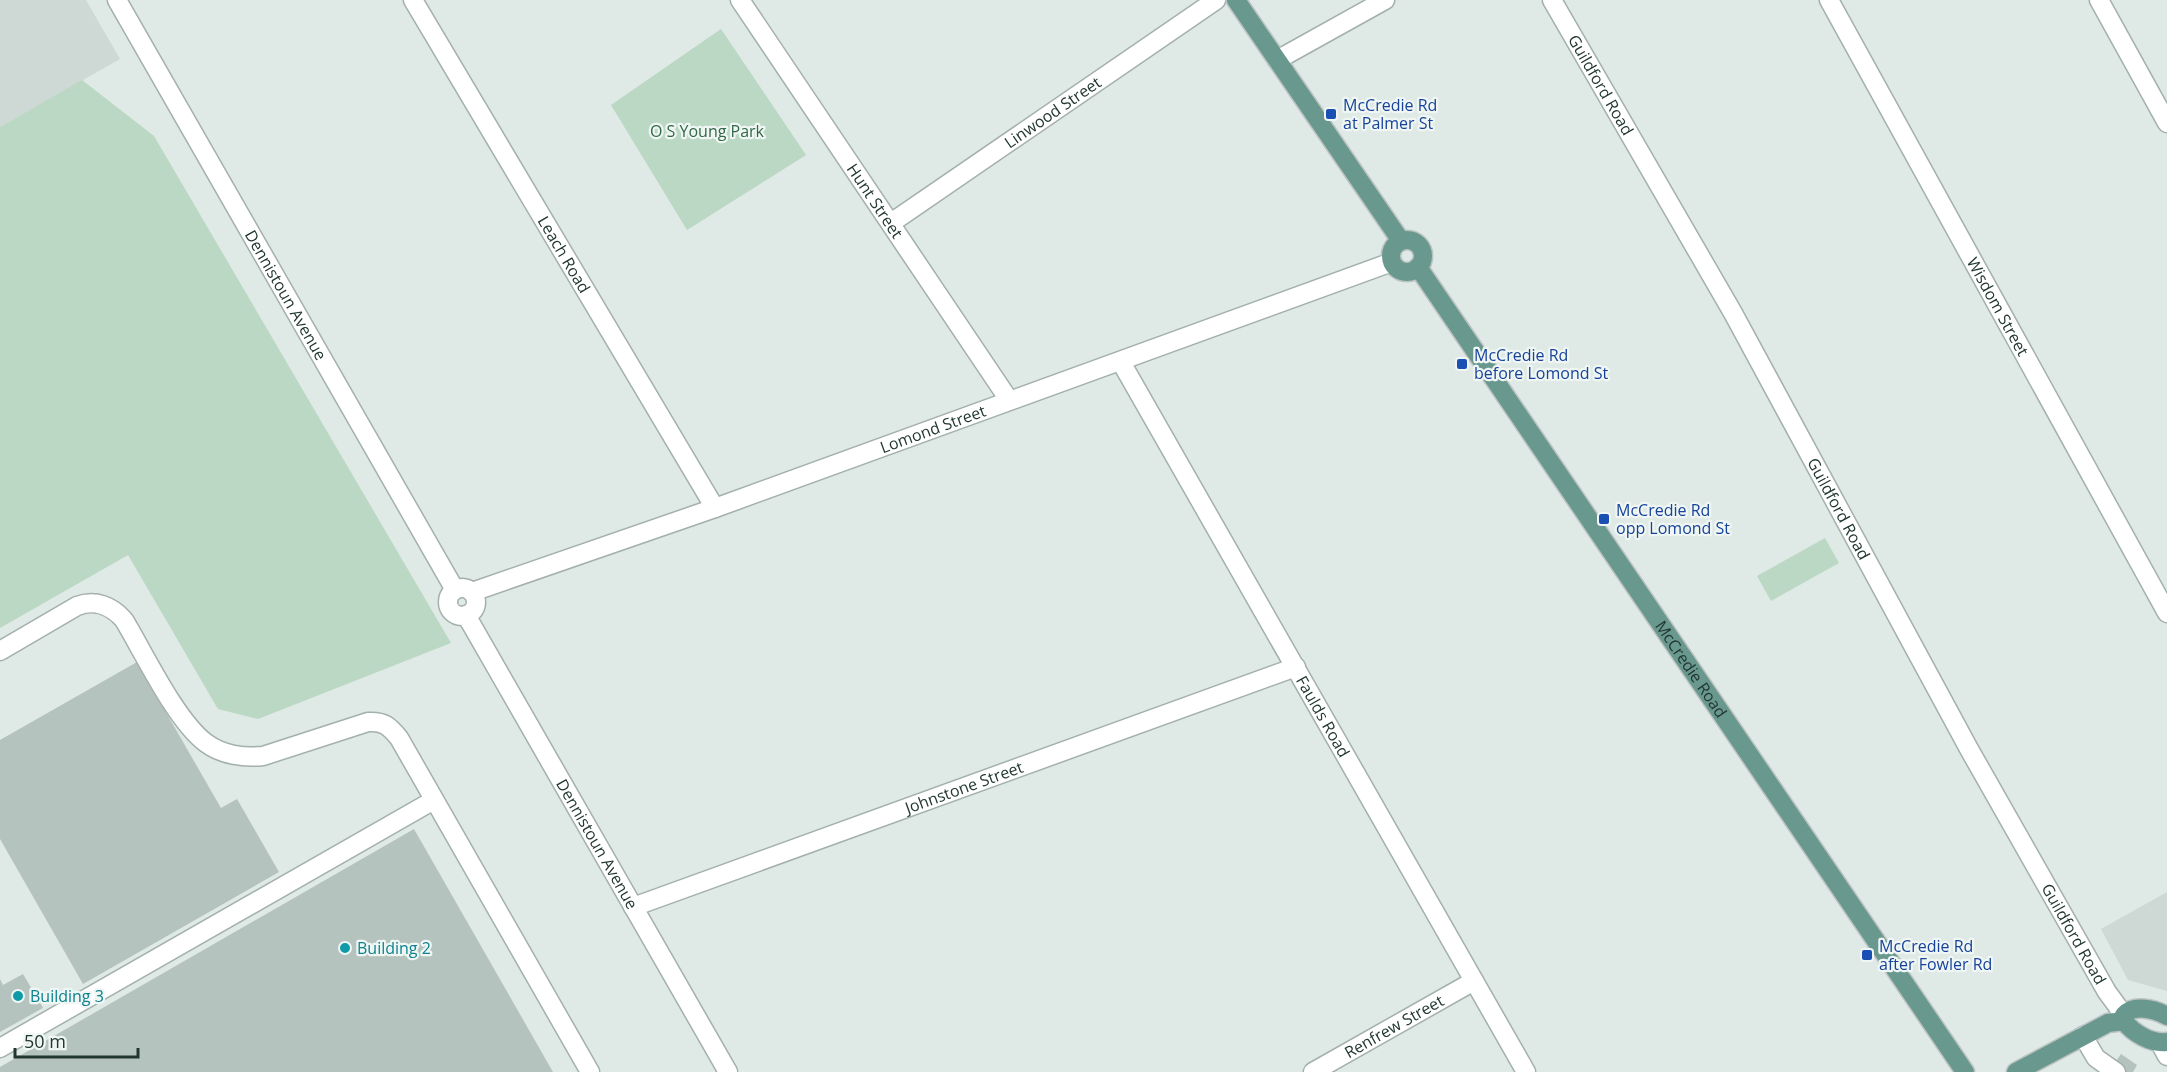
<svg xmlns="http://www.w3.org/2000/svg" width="2167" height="1072" viewBox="0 0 2167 1072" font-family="'Open Sans',sans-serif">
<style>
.built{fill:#ced8d4}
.green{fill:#bad8c3}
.building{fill:#b5c3be}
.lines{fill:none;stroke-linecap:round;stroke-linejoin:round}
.minor-casing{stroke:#a3b0ac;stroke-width:21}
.major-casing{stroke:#bdc3c2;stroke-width:21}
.minor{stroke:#fff;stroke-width:18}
.major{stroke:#69998e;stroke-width:18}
.transit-dot{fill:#1a4fb4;stroke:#eff6f3;stroke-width:2}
.culture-dot{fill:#0f9aa8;stroke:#eff6f3;stroke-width:2}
.labels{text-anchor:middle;stroke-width:4.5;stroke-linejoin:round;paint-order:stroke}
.street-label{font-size:16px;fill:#223732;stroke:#eff6f3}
.transit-label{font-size:16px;fill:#164399;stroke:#eff6f3;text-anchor:start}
.park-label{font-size:16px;fill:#316848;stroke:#eff6f3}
.culture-label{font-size:16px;fill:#0d838f;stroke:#eff6f3;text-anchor:start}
</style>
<rect width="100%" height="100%" fill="#dfe9e5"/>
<path class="built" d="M0 0H86L120 59 0 127Z
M2167 892V991L2128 980 2101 929Z"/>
<path class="green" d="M721 29 806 155 687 230 611 105Z
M82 80 154 136 451 643 258 719 218 709 128 555 0 628V127Z
M1825 538 1839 563 1771 601 1757 576Z"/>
<path class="building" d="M137 662 221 808 237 799 279 872 83 984 0 839V740Z
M414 829 553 1072H0V1067Z
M23 974 43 1008 0 1032V979L3 985Z
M2121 1054 2137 1065 2133 1072H2120L2112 1067Z"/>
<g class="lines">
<defs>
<g id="minor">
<path id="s1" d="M117 0 455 590"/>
<path id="s2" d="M413 0 715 508"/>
<path id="s3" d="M740 0 1009 400"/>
<path id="s4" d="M1552 0 1733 313 1969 749 2107 992 2124 1015"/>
<path id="s5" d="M1829 0 2167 613"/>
<path d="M2099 0 2167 123"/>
<path d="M1277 60 1385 0"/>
<path id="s6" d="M891 223 1216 0"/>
<path id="s7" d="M1121 362 1526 1072"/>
<circle cx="462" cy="602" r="14"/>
<path id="s8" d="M472 592 715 508 1392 262"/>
<path id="s9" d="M466 615 728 1072"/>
<path d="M0 651 77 606C95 599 112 606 124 620 144 653 176 721 206 743 222 755 244 758 263 756L368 722C384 721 389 726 399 738L590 1072"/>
<path id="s10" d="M633 907 1296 667"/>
<path d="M2083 1036 2096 1058 2116 1072"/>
<path d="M2160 1043 2167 1056"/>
<path d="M0 1048 434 800"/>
<path id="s11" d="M1313 1072 1474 981"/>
</g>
<g id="major">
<path d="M1236 0 1401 241"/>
<circle cx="1407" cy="256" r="16"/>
<path id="s12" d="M1418 267 1965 1072"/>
<path d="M2124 1021V1015C2134 1004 2155 1009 2167 1016"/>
<path d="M2124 1021C2133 1033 2151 1044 2167 1042"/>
<path d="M2016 1072 2108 1023 2124 1021"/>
</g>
</defs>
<use href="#minor" class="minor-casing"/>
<use href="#major" class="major-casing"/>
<use href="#minor" class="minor"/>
<use href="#major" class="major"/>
</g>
<g class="transit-dot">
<rect x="1325" y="108" width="12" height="12" rx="3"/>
<rect x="1456" y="358" width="12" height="12" rx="3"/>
<rect x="1598" y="513" width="12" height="12" rx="3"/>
<rect x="1861" y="949" width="12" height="12" rx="3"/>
</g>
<g class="culture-dot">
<circle cx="345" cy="948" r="6"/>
<circle cx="18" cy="996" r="6"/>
</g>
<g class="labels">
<g class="street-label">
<text dy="6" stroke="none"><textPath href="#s4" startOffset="98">Guildford Road</textPath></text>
<text dy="6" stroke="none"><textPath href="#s6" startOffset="196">Linwood Street</textPath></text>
<text dy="6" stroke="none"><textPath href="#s3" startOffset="242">Hunt Street</textPath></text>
<text dy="6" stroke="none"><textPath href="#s2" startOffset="296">Leach Road</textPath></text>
<text dy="6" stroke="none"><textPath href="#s1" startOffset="340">Dennistoun Avenue</textPath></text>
<text dy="6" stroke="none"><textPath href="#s5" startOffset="350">Wisdom Street</textPath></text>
<text dy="6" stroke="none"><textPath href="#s8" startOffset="489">Lomond Street</textPath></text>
<text dy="6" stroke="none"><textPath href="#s4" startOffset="584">Guildford Road</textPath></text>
<text dy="6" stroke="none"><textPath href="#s12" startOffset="486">McCredie Road</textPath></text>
<text dy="6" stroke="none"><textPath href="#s7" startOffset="408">Faulds Road</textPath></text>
<text dy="6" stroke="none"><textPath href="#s10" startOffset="352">Johnstone Street</textPath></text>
<text dy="6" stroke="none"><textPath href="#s9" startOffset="264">Dennistoun Avenue</textPath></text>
<text dy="6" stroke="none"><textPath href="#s4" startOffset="1070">Guildford Road</textPath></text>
<text dy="6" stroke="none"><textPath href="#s11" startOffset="93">Renfrew Street</textPath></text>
</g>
<g class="transit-label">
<text x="1343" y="111">McCredie Rd<tspan x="1343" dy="18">at Palmer St</tspan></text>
<text x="1474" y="361">McCredie Rd<tspan x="1474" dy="18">before Lomond St</tspan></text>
<text x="1616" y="516">McCredie Rd<tspan x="1616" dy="18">opp Lomond St</tspan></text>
<text x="1879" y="952">McCredie Rd<tspan x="1879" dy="18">after Fowler Rd</tspan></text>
</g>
<g class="park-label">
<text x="707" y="137">O S Young Park</text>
</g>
<g class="culture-label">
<text x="357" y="954">Building 2</text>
<text x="30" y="1002">Building 3</text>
</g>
</g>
<path d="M15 1048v9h123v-9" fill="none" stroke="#223732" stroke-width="3"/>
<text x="24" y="1048" font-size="18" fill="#223732" stroke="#eff6f3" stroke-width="4.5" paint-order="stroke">50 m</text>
</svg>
